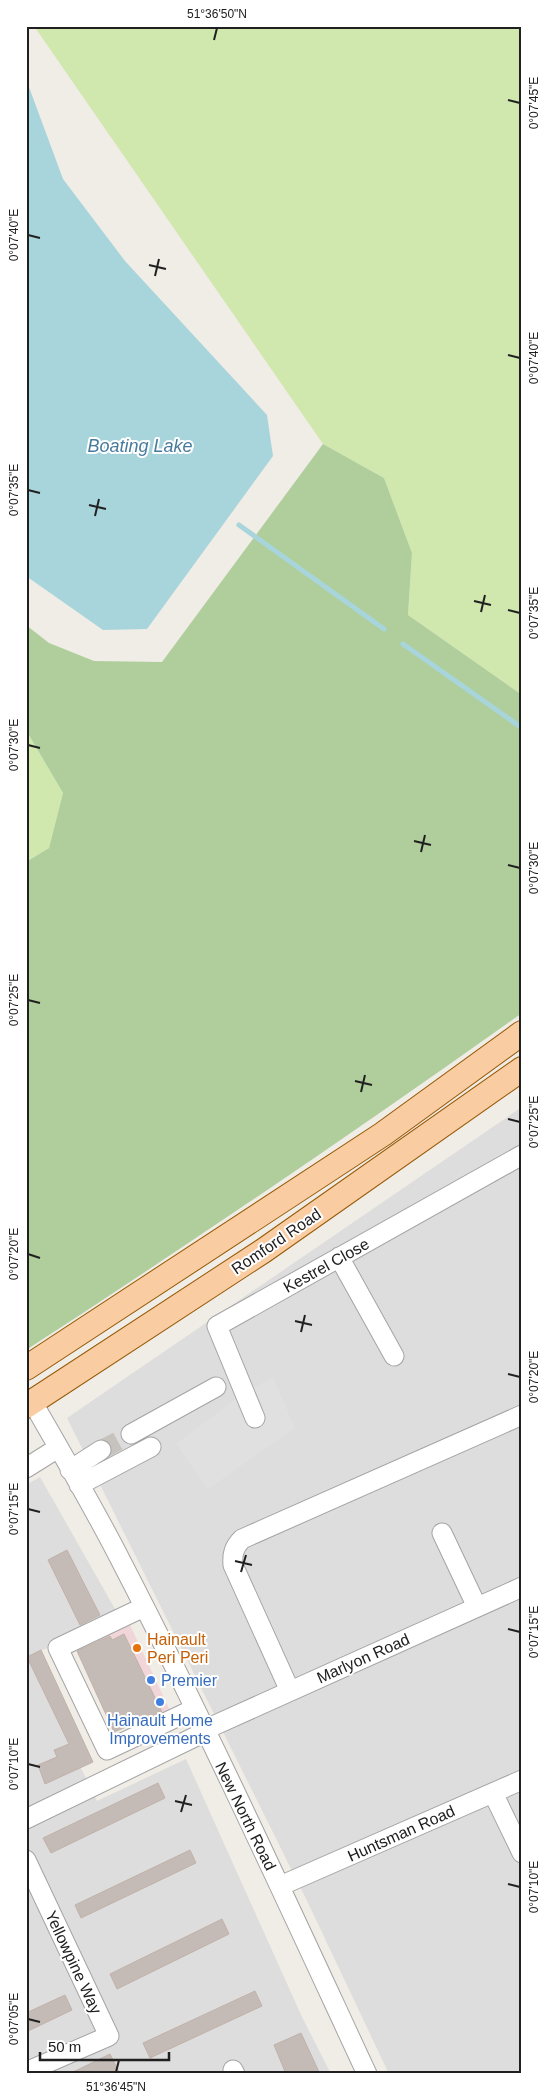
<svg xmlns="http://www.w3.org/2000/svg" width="548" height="2100" viewBox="0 0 548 2100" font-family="Helvetica,sans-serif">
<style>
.residential{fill:#dedddd}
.commercial{fill:#f0d6d8}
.grass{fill:#d0e8ae}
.forest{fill:#afce9c}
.parking{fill:#e0e0e0}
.water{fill:#a8d5dc}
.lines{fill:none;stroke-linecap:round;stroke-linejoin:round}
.stream{stroke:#a8d5dc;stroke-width:5}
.building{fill:#c4bbb6;stroke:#c1b1a9}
.minor-tunnel{stroke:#c6c3be;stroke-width:19;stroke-dasharray:19 9;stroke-linecap:butt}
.minor-casing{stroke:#a4a4a4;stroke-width:21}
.major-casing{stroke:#965905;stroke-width:26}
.minor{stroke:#fff;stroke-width:19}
.major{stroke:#f9cca2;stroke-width:24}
.ticks{fill:none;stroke:#202020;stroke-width:2}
.food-dot{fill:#e8710a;stroke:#fff;stroke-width:2}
.shop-dot{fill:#3f7fe0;stroke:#fff;stroke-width:2}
.labels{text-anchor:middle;stroke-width:4;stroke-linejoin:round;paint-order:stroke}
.street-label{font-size:16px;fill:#202020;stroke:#fff}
.food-label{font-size:16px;fill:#c56008;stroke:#fff;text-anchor:start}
.shop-label{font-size:16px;fill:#366cbe;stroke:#fff;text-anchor:start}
.water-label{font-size:18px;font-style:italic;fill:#487a9d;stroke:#fff}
.neatline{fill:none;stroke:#202020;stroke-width:2}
.ticks-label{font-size:12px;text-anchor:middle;fill:#202020}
</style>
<rect width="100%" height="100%" fill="#f0ece6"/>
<path class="residential" d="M522 1107V2074H389L310 1907 67 1418Z
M40 1477 119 1616 27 1657 97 1801 186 1759 302 2017 331 2074H26V1485Z"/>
<path class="commercial" d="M129 1623 172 1715 140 1730 97 1639Z"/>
<path class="grass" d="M34 26H522V695L408 615 412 553 384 478 323 444Z
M26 730 63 793 49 848 26 862Z"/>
<path class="forest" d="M323 444 384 478 412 553 408 615 522 695V1013C359 1129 194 1241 26 1350V862L49 848 63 793 26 730V625L49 643 94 661 162 662Z"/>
<path class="parking" d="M273 1377 295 1428 208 1489 176 1444 244 1393Z"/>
<path class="water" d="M26 79 63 179 125 261 267 415 273 456 147 629 103 630 26 576Z"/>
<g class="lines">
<path class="stream" d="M239 525 384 629
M403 644 522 728"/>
</g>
<path class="building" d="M67 1550 100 1615 80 1625 48 1560Z
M124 1634 162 1712 114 1732 77 1651 110 1636 112 1640Z
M41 1650 93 1762 45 1784 38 1765 57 1757 54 1750 69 1744 27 1657Z
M158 1783 165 1798 51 1853 43 1838Z
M190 1850 196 1863 81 1918 75 1905Z
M222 1919 229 1934 117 1989 110 1974Z
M255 1991 262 2006 150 2058 143 2043Z
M65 1995 72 2010 26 2032V2013Z
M301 2033 320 2074H286L274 2045Z
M110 2054 120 2074H69Z"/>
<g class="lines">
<path class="minor-tunnel" d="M101 1450 131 1434"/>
<defs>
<path id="minor" d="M339 1257 394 1356
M33 1403C63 1455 94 1508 121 1561 208 1729 287 1902 367 2074
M255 1418 217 1326 522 1155
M131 1434 216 1387
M26 1468 58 1448
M70 1470 101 1450
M79 1485 151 1447
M442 1533 477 1607
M144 1607 58 1648 107 1750 194 1709
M290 1691 233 1565C232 1554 234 1547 242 1539L522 1415
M204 1730 522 1587
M493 1793 522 1853
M26 1819 205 1732
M26 1860 109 2036 26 2072
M280 1886 522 1780
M233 2070 235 2074"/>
<path id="major" d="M26 1368 383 1134 522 1033
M26 1406 263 1251 522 1069"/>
</defs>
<use href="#minor" class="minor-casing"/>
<use href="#major" class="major-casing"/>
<use href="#minor" class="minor"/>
<use href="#major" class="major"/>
</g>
<path class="ticks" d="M214 40 217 28M508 100 520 103M28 235 40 238M149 265 166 269M155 276 159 259M508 355 520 358M28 490 40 493M89 505 106 509M95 516 99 499M474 601 491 605M508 610 520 613M481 612 485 595M28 745 40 748M414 841 431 845M421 852 425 835M508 865 520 868M28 1000 40 1003M355 1081 372 1085M361 1092 365 1075M508 1119 520 1122M28 1254 40 1258M295 1321 312 1325M301 1332 305 1315M508 1374 520 1377M28 1509 40 1512M235 1561 252 1565M241 1572 246 1555M508 1629 520 1632M28 1764 40 1767M175 1801 192 1805M181 1812 186 1795M508 1884 520 1887M28 2019 40 2022M116 2072 119 2060"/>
<circle class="food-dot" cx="137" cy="1648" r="5"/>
<g class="shop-dot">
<circle cx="151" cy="1680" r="5"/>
<circle cx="160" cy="1702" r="5"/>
</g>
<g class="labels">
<g class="street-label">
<text transform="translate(276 1241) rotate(-34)" y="6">Romford Road</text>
<text transform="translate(326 1265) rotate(-29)" y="6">Kestrel Close</text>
<text transform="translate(363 1658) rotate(-24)" y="6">Marlyon Road</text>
<text transform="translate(246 1816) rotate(64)" y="6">New North Road</text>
<text transform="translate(401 1833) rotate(-24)" y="6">Huntsman Road</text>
<text transform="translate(74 1962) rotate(65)" y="6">Yellowpine Way</text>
</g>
<g class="food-label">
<text x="147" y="1645">Hainault<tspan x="147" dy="18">Peri Peri</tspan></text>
</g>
<g class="shop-label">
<text x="161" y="1686">Premier</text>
<text x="160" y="1726" text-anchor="middle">Hainault Home<tspan x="160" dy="18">Improvements</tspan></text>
</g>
<g class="water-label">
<text x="140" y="452">Boating Lake</text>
</g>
</g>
<rect width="548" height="2100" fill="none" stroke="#ffffff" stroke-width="55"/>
<path d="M40 2052v8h129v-8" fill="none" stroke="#202020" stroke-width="2.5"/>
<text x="48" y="2052" font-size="15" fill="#202020" stroke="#ffffff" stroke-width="4" paint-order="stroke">50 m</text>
<rect x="28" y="28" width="492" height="2044" class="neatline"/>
<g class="ticks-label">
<text x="217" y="18">51°36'50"N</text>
<text transform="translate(534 103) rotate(-90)" y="4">0°07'45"E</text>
<text transform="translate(14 235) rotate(-90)" y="4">0°07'40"E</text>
<text transform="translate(534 358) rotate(-90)" y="4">0°07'40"E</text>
<text transform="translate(14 490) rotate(-90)" y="4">0°07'35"E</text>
<text transform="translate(534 613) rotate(-90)" y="4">0°07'35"E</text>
<text transform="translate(14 745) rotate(-90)" y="4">0°07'30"E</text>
<text transform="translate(534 868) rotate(-90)" y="4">0°07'30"E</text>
<text transform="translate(14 1000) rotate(-90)" y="4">0°07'25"E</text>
<text transform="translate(534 1122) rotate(-90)" y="4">0°07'25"E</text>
<text transform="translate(14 1254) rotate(-90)" y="4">0°07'20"E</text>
<text transform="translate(534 1377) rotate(-90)" y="4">0°07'20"E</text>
<text transform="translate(14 1509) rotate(-90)" y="4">0°07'15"E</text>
<text transform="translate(534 1632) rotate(-90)" y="4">0°07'15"E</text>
<text transform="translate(14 1764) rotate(-90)" y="4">0°07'10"E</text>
<text transform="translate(534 1887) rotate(-90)" y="4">0°07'10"E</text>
<text transform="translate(14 2019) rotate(-90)" y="4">0°07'05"E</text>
<text x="116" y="2091">51°36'45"N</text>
</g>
</svg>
